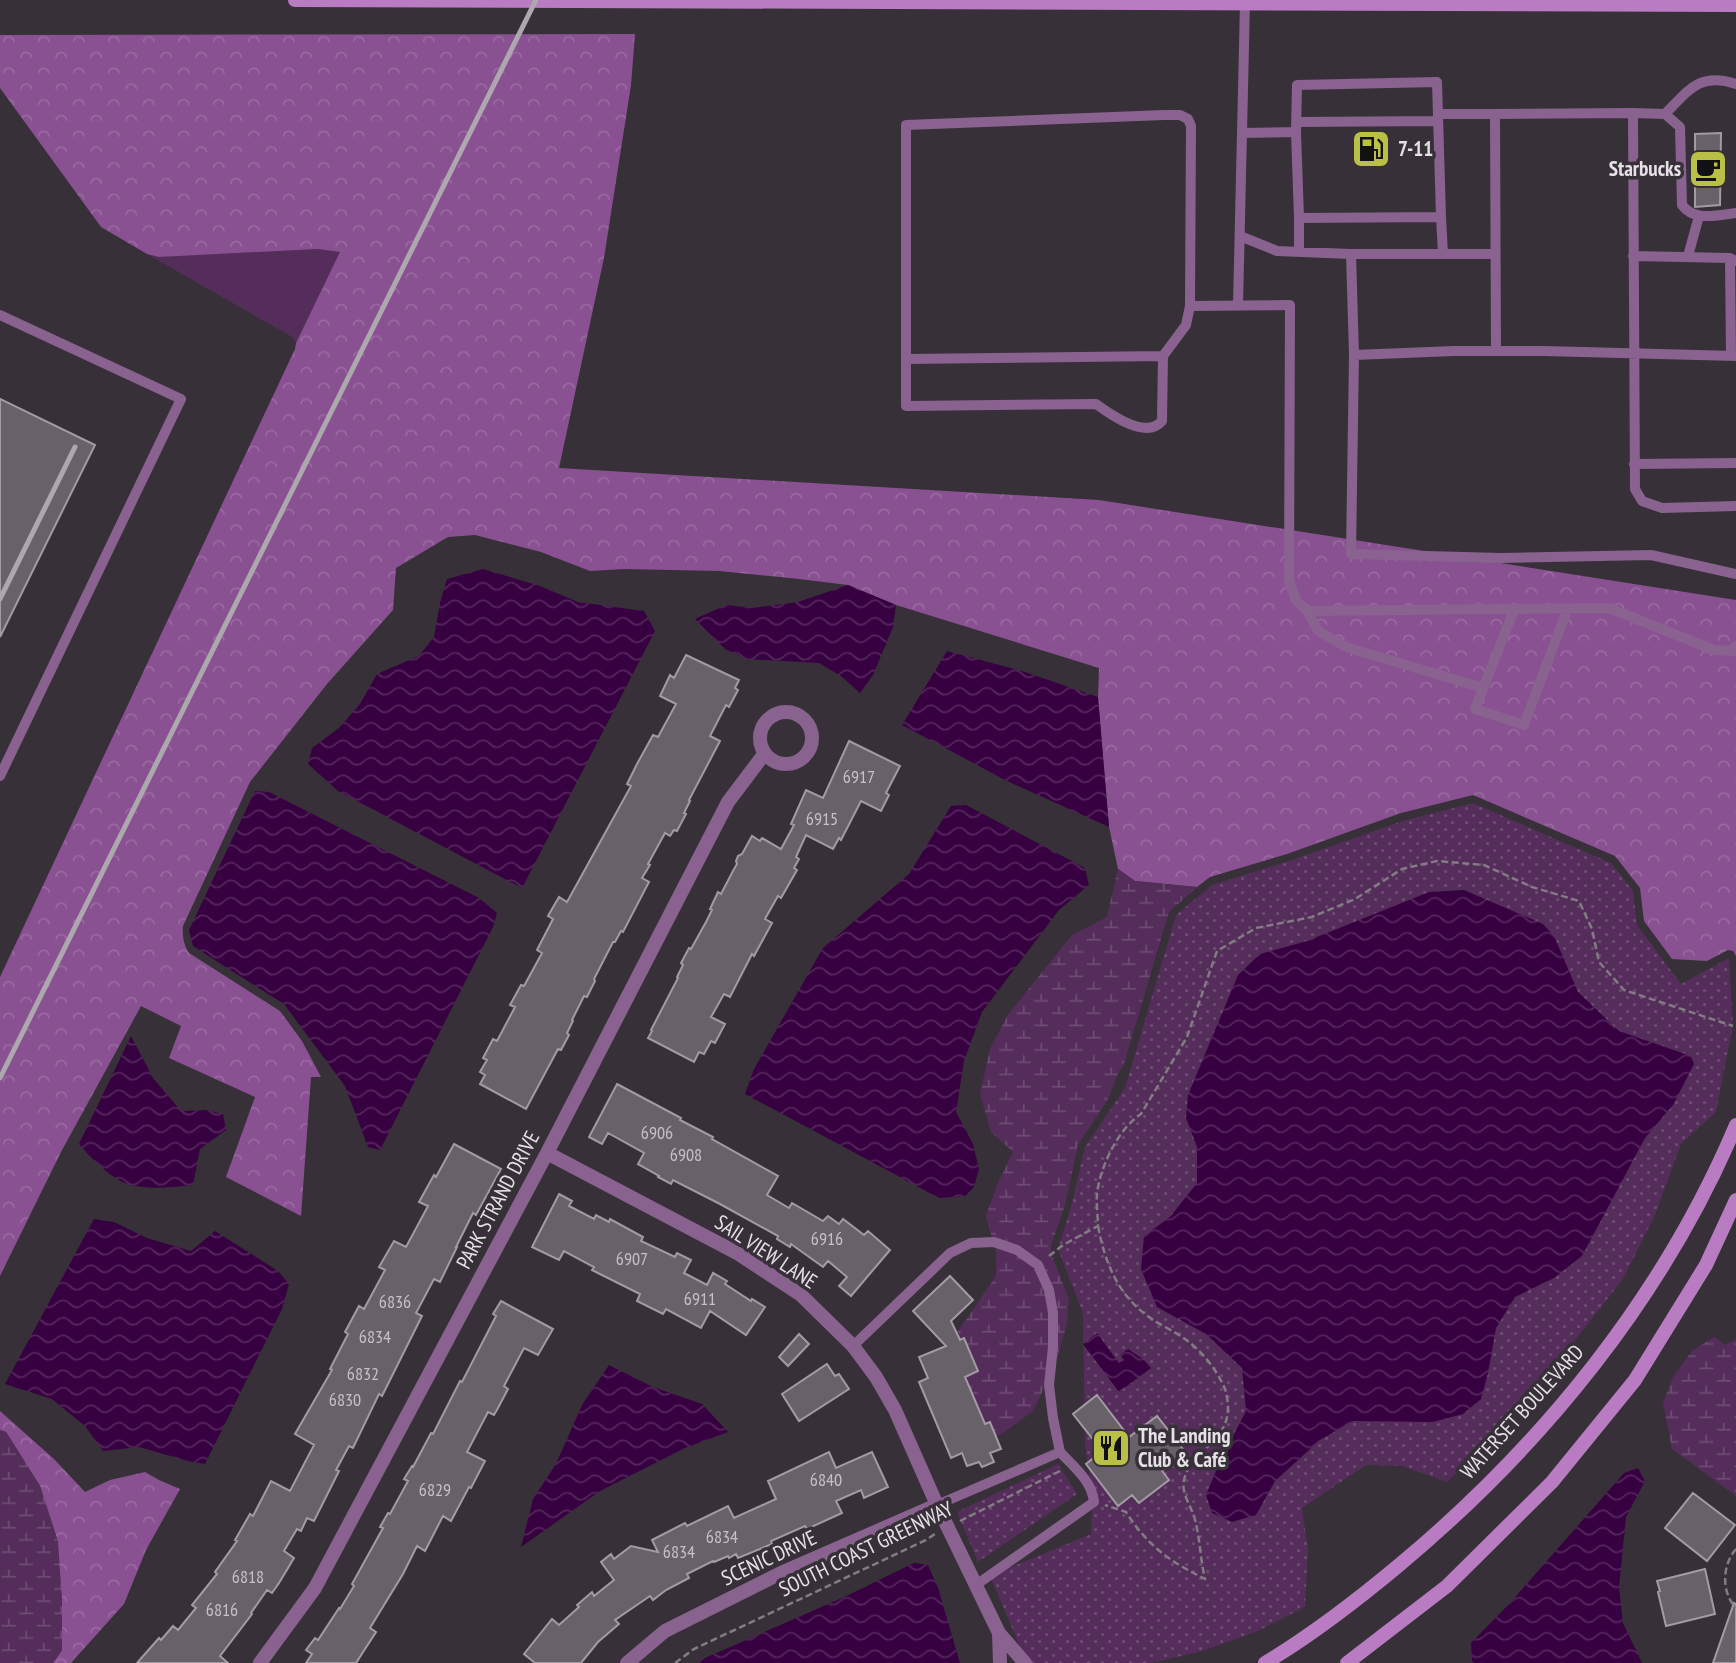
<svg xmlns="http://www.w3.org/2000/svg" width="1736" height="1663" viewBox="0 0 1736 1663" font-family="'PT Sans Narrow',sans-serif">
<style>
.grass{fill:#552d5b}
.forest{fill:url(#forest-crowns)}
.wetland{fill:url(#wetland-marsh)}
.park{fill:url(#park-dots)}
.water{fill:url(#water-waves)}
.building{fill:#69616a;stroke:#a39ba4;stroke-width:2}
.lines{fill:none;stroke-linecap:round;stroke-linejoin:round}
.path{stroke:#827c83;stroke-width:2.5;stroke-dasharray:7 3.5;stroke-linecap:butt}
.lane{stroke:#89628f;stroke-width:10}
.street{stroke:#89628f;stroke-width:14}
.secondary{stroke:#b97bc2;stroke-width:14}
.rail{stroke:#ada8ae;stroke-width:5}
.labels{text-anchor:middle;stroke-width:7;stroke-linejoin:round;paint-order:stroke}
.number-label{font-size:18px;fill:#c7c1c7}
.poi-label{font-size:21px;font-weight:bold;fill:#e6e1e6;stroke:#373038;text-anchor:start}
.street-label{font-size:21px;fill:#e6e1e6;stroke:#373038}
</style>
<defs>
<pattern id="forest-crowns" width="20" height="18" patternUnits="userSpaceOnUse" patternTransform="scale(1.75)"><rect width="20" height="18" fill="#895092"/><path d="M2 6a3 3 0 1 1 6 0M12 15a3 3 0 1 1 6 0" fill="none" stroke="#9a69a1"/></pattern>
<pattern id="wetland-marsh" width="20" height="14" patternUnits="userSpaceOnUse" patternTransform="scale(1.75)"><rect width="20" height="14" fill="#552d5b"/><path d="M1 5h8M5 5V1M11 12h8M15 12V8" fill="none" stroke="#6d4b73"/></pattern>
<pattern id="park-dots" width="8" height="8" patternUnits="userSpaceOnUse" patternTransform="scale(1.75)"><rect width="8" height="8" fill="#552d5b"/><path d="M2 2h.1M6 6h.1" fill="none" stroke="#6d4b73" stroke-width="1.8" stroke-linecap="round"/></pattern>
<pattern id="water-waves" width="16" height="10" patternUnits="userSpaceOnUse" patternTransform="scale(1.75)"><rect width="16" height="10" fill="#370040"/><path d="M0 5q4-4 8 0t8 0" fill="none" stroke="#54255c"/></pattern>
</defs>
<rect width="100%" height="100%" fill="#373038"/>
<path class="grass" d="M318 249 341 252 296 343 292 337 147 254 159 257Z"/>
<path class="forest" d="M635 34 631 85 604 258 559 468 1099 500 1736 600V956L1733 951 1728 950 1707 961 1672 959 1644 921 1640 888 1615 856 1473 795 1401 813 1287 854 1210 877 1197 887 1135 881 1118 869 1109 827 1098 697 1099 668 896 605 848 585 799 579 719 571 624 569 590 571 541 552 475 535 448 537 396 568 393 610 327 684 250 782 183 926C182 935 184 946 189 953L280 1011 302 1041 321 1077H311L301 1216 226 1177 255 1097 169 1058 181 1026 141 1006 61 1152 0 1276V977L295 349 296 343 340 252 318 249 159 257 147 254 101 227 0 88V35Z
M0 1411 54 1459 85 1492 110 1480 145 1472 159 1480 180 1489 146 1550 124 1604 71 1663H53L62 1650V1602L57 1541 40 1486 6 1432 0 1430Z"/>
<path class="wetland" d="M1118 869 1135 881 1197 887 1169 912 1123 1067 1119 1071 1108 1099 1078 1145 1065 1205 1051 1246V1253L1069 1299 1067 1324 1054 1368 1033 1411 1003 1433 964 1455 950 1343 996 1276V1252L986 1216 997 1185 1013 1152 991 1132 980 1094 990 1049 1007 1016 1072 935 1107 917Z
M1714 1337 1725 1345 1736 1339V1496L1672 1449 1663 1403 1673 1377 1692 1351Z
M0 1430 6 1432 40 1486 58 1541 62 1602V1650L53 1663H0Z"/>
<path class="park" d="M1473 803 1611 863 1633 891 1637 925 1681 984 1729 958 1733 1026 1716 1112 1681 1144 1655 1215 1623 1279 1510 1423 1447 1482 1402 1466 1366 1465 1302 1508 1308 1550 1305 1607 1256 1632 1199 1652 1151 1663H1027L990 1576 1091 1534 1093 1494 1085 1446 1083 1313 1058 1249 1071 1207 1085 1147 1125 1088 1176 915 1212 885 1289 861 1403 821Z
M1058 1464 1077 1494 978 1562 957 1512Z"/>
<path class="water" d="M483 569 540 586 578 602 644 611 655 631 522 888 338 791 308 764 312 748 339 728 360 704 377 674 419 656 434 637 440 603 447 579Z
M848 585 896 605 893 627 873 675 860 693 841 676 819 663 747 659 725 649 695 619 726 605 752 608 798 602Z
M947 651 1025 672 1098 697 1109 827 1007 781 902 725Z
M255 791 269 792 479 898 497 913 493 927 380 1150 368 1147 345 1086 284 1004 193 946 189 930Z
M966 805 1085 868 1089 885 1059 910 982 1012 964 1061 956 1112 973 1144 979 1169 974 1187 965 1196 939 1198 745 1094 754 1069 823 948 909 874 951 806Z
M1464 890 1543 924 1554 936 1578 992 1619 1031 1691 1056 1694 1064 1673 1105 1645 1138 1582 1256 1554 1278 1515 1297 1496 1328 1488 1373 1481 1399 1463 1414 1433 1422 1353 1421 1320 1440 1275 1481 1256 1515 1232 1522 1212 1513 1206 1495 1221 1459 1246 1411 1242 1368 1206 1334 1157 1307 1141 1269 1144 1236 1170 1217 1197 1183V1147L1186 1118 1188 1095 1238 975 1260 954 1307 941 1429 892Z
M131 1036 153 1078 181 1111 206 1110 223 1114 226 1130 200 1149 193 1185C173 1187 151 1190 131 1185 113 1181 91 1158 79 1144Z
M94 1219 114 1222 147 1238 191 1251 215 1231 278 1271 289 1284 282 1309 205 1464 188 1461 139 1447 103 1451 85 1426 52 1399 5 1384Z
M1097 1333 1119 1363 1124 1360 1120 1355 1128 1349 1143 1359 1151 1368 1119 1392 1083 1344Z
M609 1365 653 1387 702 1404 728 1432 685 1448 600 1491 521 1547 533 1499 556 1464 582 1405Z
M1638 1468 1645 1481 1626 1517 1619 1587 1623 1623 1642 1663H1474L1472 1661 1471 1643 1510 1603 1624 1473Z
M914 1563 928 1565 938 1588 960 1663H699L705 1658 842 1598Z"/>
<path class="building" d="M1721 133 1720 205 1695 207V134Z
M0 399 95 445 0 637Z
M686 655 739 680 735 688 738 690 729 707 726 705 710 736 720 741 689 800 690 801 684 813 686 814 677 831 674 830 670 836 665 833 648 864 650 865 642 878 649 882 623 932 621 931 615 942H613L594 979 595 981 587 997 584 996 572 1020 573 1021 567 1033 569 1035 561 1050 558 1049 526 1109 480 1084 485 1075 480 1072 487 1060 483 1058 493 1039 497 1041 515 1007 510 1005 521 985 524 986 542 953 537 950 553 919 548 916 559 897 567 902 631 786 627 784 637 764 653 735 658 737 676 704 660 696 670 675 674 678Z
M849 741 900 766 886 793 889 795 881 811 861 801 841 840 839 838 833 849 806 835 796 857 799 859 794 868 797 870 781 898 778 896 765 919 772 923 754 956 752 954 730 997 724 994 711 1017 725 1024 715 1043 711 1041 704 1054 699 1052 694 1062 648 1038 652 1031 651 1030 678 978 677 977 683 965 681 963 689 948 691 949 706 922 712 910 710 909 718 892 721 894 733 871 737 864 736 861 738 856 742 854 752 836 760 841 762 838 781 849 794 825 791 824 806 790 823 798Z
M617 1084 681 1118 680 1120 713 1137 712 1139 778 1176 767 1195 789 1208 792 1203 823 1221 828 1216 839 1224 843 1219 864 1235 868 1231 890 1250 851 1296 839 1286 847 1277 828 1261 823 1267 791 1244 790 1247 777 1239 778 1236 720 1204 673 1180 671 1184 658 1177 659 1176 638 1164 644 1153 608 1133 602 1144 589 1137Z
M454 1144 501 1169 476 1215 473 1213 456 1247H457L440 1282 434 1279 416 1313 422 1316 382 1396 379 1394 353 1448 349 1446 336 1470 339 1471 314 1521 307 1518 301 1531 297 1529 284 1551 294 1558 279 1583 272 1593 267 1590 251 1613 252 1614 220 1656 228 1663H137L159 1638 161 1640 173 1626 178 1630 196 1608 192 1605 217 1574 215 1572 237 1541 235 1540 250 1514 253 1516 271 1481 290 1491 314 1445 295 1434 332 1370 330 1369 348 1334 345 1332 359 1306 364 1309 385 1270 379 1267 394 1241 406 1247 428 1206 419 1202 434 1175 436 1177Z
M559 1194 572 1201 569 1206 594 1219 596 1215 609 1222 610 1219 643 1237 641 1241 675 1257 677 1253 691 1260 684 1273 707 1285 713 1273 727 1281 725 1284 751 1301 752 1299 765 1307 746 1335 710 1311 701 1328 666 1309 663 1314 637 1301 640 1294 592 1270 594 1267 564 1251 559 1260 532 1247Z
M950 1276 973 1300 951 1321 960 1340 964 1338 978 1371 965 1377 985 1424 990 1422 1001 1449 990 1453 994 1462 982 1467 979 1462 967 1466 962 1453 951 1458 919 1382 928 1378 919 1357 946 1346 913 1311Z
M501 1301 553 1329 538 1355 524 1348 504 1386 508 1389 498 1408 494 1415 488 1412 467 1452 485 1461 471 1488 469 1487 451 1521 443 1516 425 1551 417 1546 403 1574 370 1628 376 1632 356 1663H306L312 1654 306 1650 315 1638 318 1640 339 1608 340 1609 354 1586 352 1584 383 1528 380 1527 388 1513 390 1514 408 1481 404 1479 412 1466 413 1467 431 1433 433 1434 460 1381 462 1382 496 1316 493 1314Z
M799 1334 809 1344 788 1366 779 1357Z
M827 1364 835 1376 839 1374 849 1389 799 1421 782 1394Z
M1097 1395 1129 1437 1157 1416 1186 1453 1162 1471 1169 1480 1139 1503 1132 1495 1118 1506 1086 1464 1102 1451 1073 1414Z
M829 1452 836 1468 872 1452 888 1487 864 1498 861 1490 836 1501 842 1513 807 1529 805 1526 771 1541 772 1544 738 1558 736 1554 729 1558 728 1556 714 1562 713 1561 687 1574 689 1578 666 1590 653 1600 650 1596 615 1620 619 1624 598 1642 581 1663H535L524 1654 552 1619 559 1625 579 1607 577 1605 592 1592 594 1596 614 1580 601 1562 611 1554 614 1559 631 1546 658 1552 652 1540 685 1523 687 1526 728 1506 734 1518 776 1499 768 1481Z
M1693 1493 1735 1525 1707 1561 1665 1528Z
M1705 1569 1715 1614 1666 1626 1658 1592 1660 1591 1657 1581Z
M1734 1603 1736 1604V1663H1713Z"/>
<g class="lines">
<path class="path" d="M1098 1226C1105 1263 1118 1295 1149 1317 1160 1325 1174 1331 1185 1339 1202 1351 1217 1370 1225 1389 1227 1395 1228 1403 1228 1410 1226 1444 1191 1450 1184 1480 1181 1492 1190 1505 1194 1516 1200 1536 1200 1558 1205 1579 1169 1561 1148 1546 1126 1512L1105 1505
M1049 1256 1063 1245 1098 1226C1098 1216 1096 1204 1097 1194 1100 1167 1118 1129 1141 1114L1187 1037 1217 951 1256 928 1312 917 1355 899 1402 869 1437 861 1484 865 1532 887 1579 901 1592 929 1599 962 1624 990 1733 1026
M960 1521 1060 1471
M1736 1549C1722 1565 1721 1592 1736 1608
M675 1663 694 1649 926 1540 935 1534"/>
<path class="lane" d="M1633 113 1665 114 1680 127 1682 205C1694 222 1718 215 1736 213
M1438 114H1495
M1665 114C1689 90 1699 72 1736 84
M1297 122 1438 121
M1242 133 1296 132 1297 85 1437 82 1441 217 1299 218 1296 132
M1441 217 1443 254
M1299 218V252
M1240 236 1277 251 1351 254H1494
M1351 254 1354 355 1454 351H1544L1736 356
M1633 256 1730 258 1736 261
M1688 256 1699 216
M1730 258 1731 355
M1238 306 1245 3
M0 315 181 399 0 776
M1496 351 1495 114 1633 113 1635 489 1642 501 1662 508 1736 506
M1354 355 1351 554 1501 558 1651 555 1736 574
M1163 356 906 359V125L1164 115H1180L1188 119 1191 126 1190 306
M906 359V406L1096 404C1111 415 1146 440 1162 421L1163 356 1186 325 1190 306 1290 305 1289 581 1296 600 1307 611 1609 608 1714 650 1733 651 1736 646
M1634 464 1736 463
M1514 610 1475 709 1524 725 1567 610
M1307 611 1318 631 1346 647 1483 688
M853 1346 950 1253 971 1243 994 1242 1017 1250 1038 1265 1049 1290 1053 1313V1347L1049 1385 1053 1418 1060 1452 937 1505
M976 1585 1094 1502C1092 1481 1074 1467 1060 1452"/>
<path class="street" d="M760 738a26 26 0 1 1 52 0a26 26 0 1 1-52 0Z
M547 1153 737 1253 801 1295 853 1346 876 1377 895 1410 937 1505 999 1633 1025 1663
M999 1633 1000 1663
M260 1663 315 1588 547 1153 728 802 765 753
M627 1663 665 1631 781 1573 937 1505"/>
<path class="secondary" d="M295 0 1736 5
M1265 1663C1312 1635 1356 1601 1398 1566 1541 1447 1663 1298 1736 1125
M1347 1663 1447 1586 1552 1482 1635 1380 1706 1265 1736 1200"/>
<path class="rail" d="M0 599 75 447
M0 1078 536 0"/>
</g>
<defs>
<symbol id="fuel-square" viewBox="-11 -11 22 22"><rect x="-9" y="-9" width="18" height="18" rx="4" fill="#bac045" stroke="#373038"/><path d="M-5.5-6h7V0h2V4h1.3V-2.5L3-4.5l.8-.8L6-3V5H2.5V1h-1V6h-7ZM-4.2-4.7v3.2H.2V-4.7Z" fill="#111"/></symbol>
<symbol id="cafe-square" viewBox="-11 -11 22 22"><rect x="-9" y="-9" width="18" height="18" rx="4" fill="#bac045" stroke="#373038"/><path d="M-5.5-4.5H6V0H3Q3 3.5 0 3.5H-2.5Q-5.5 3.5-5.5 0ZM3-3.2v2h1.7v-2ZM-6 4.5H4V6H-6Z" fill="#111"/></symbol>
<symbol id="restaurant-square" viewBox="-11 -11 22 22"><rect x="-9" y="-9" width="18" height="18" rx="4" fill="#bac045" stroke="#373038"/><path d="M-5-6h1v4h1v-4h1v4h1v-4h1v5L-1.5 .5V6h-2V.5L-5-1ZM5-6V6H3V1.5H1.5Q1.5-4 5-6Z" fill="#111"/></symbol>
</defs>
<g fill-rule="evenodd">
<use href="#fuel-square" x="1349" y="127" width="44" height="44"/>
<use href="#cafe-square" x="1686" y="147" width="44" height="44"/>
<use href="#restaurant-square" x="1089" y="1426" width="44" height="44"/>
</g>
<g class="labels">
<g class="number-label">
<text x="859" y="783">6917</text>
<text x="822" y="825">6915</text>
<text x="657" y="1139">6906</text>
<text x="686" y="1161">6908</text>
<text x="827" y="1245">6916</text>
<text x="632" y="1265">6907</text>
<text x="700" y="1305">6911</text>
<text x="395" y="1308">6836</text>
<text x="375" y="1343">6834</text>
<text x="363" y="1380">6832</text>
<text x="345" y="1406">6830</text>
<text x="826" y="1486">6840</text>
<text x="435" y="1496">6829</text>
<text x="722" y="1543">6834</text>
<text x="679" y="1558">6834</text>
<text x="248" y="1583">6818</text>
<text x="222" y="1616">6816</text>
</g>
<g class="poi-label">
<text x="1398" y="156">7-11</text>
<text x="1681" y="176" text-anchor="end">Starbucks</text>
<text x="1138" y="1443">The Landing<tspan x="1138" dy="24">Club &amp; Café</tspan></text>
</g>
<g class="street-label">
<text transform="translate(498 1200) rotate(-62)" y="7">PARK STRAND DRIVE</text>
<text transform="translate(766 1252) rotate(33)" y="7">SAIL VIEW LANE</text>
<text transform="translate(1522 1412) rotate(-48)" y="7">WATERSET BOULEVARD</text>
<text transform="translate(866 1549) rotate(-26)" y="7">SOUTH COAST GREENWAY</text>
<text transform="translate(769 1558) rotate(-25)" y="7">SCENIC DRIVE</text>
</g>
</g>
</svg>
